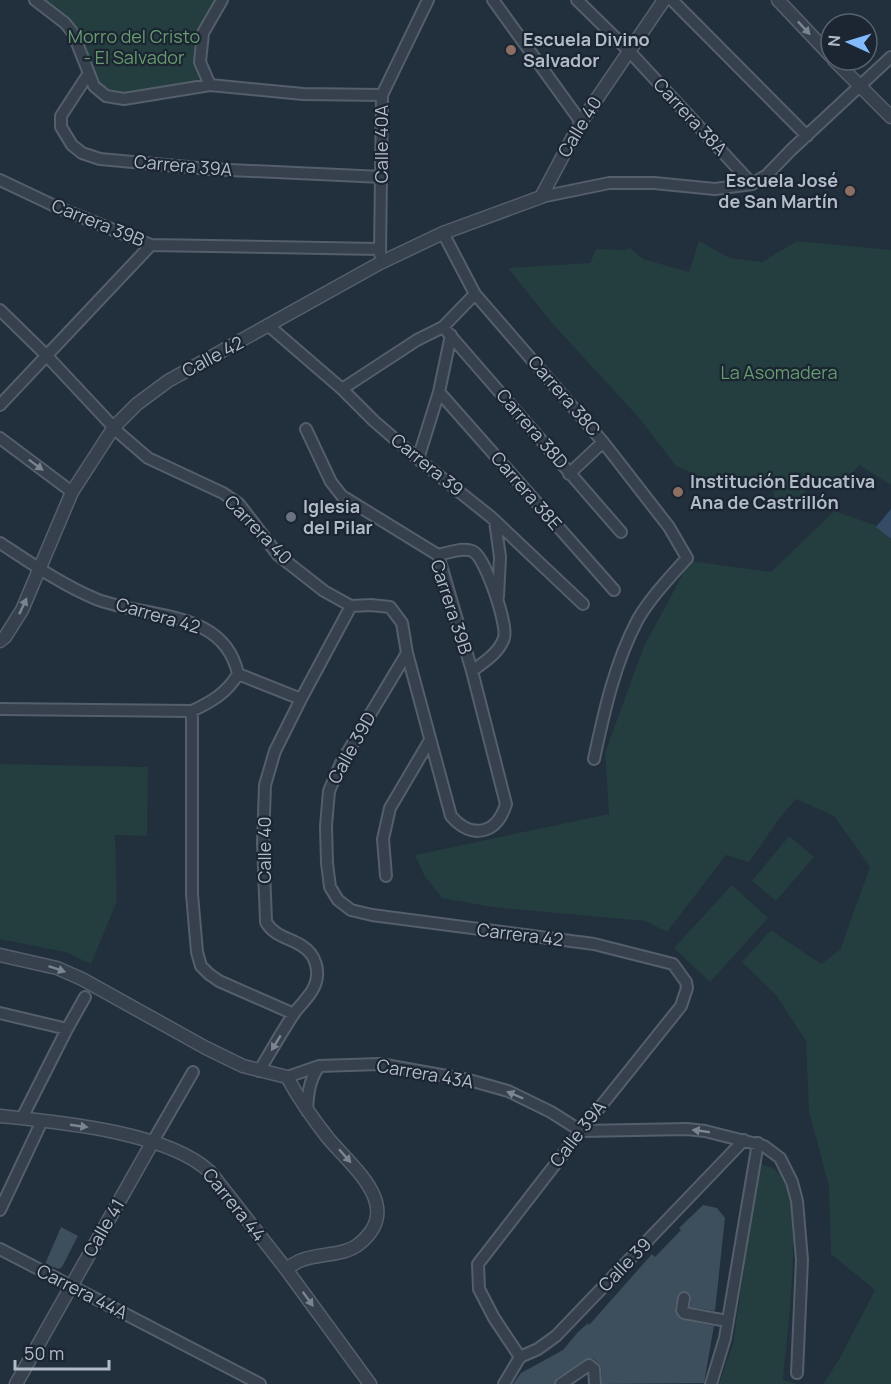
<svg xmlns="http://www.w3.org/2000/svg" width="891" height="1384" viewBox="0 0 891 1384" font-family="Manrope,sans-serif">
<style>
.green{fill:#243d3e}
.water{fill:#344c65}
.building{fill:#3d4e5c}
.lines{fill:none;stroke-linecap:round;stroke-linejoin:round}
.minor-casing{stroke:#545f6b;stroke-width:14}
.tertiary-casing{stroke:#545f6b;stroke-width:15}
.minor{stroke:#36414d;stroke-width:10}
.tertiary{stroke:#36414d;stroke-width:12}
.oneway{fill:#7a8591}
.education-dot{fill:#8d6e63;stroke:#1b2632;stroke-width:2}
.worship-dot{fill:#6b7280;stroke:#1b2632;stroke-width:2}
.labels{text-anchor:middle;stroke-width:4.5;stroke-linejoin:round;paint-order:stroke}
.park-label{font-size:18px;fill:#679b6f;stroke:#1b2632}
.poi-label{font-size:18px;font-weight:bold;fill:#b1bcc8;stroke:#1b2632;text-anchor:start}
.street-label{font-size:18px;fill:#b1bcc8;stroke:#1b2632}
</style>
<rect width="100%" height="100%" fill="#222f3d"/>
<path class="green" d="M38 0H217L199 32 206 83 120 97 102 94 81 43Z
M699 241 730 258 762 262 797 241 891 250V485L859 465 841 487 813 481 802 497 774 508V488L729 479 726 487 676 466 640 419 551 322 508 268 590 263 596 249 624 250 630 248 643 259 689 272Z
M834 511 875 525 891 540V1384H823L840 1358 875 1290 831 1254 829 1187 809 1111 806 1041 776 995 742 962 771 930 821 964 840 950 870 867 834 816 796 799 779 819 749 862 726 855 667 932 645 921 492 907 442 898 424 875 415 855 609 814 605 753 644 646 690 561 771 572Z
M0 764 148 767 147 836 115 835 117 901 91 964 65 952 0 939Z
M789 836 814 857 776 901 752 881Z
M732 885 768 918 710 982 674 948Z
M759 1164C767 1166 775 1168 780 1174 806 1203 786 1339 783 1380L797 1384H719L733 1344Z"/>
<path class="water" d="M891 509V539L876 527Z"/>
<path class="building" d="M703 1205 717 1208 725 1218 715 1311 690 1307 691 1296 685 1291 678 1294 675 1309 680 1319 714 1326 704 1383 602 1384 601 1366 594 1359 589 1358 557 1378 554 1384H513L521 1373 563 1350 578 1332 588 1323 589 1325 598 1315 652 1254 655 1257 681 1230 679 1228Z
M61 1227 78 1236 62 1267 59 1269 45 1264Z"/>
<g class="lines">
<defs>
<path id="minor" d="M35 0 65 23 73 33 94 86 106 96 124 99 210 85 303 94 382 95
M493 0 581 122
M577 0 629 51 752 184
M672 0 807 136
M89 73 61 116V127L72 145 82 153 100 159 209 169 382 177
M210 85 200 62 203 33 222 0
M0 180 59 208 151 245 380 249
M541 197 609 183H654L715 189 752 184 767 175 791 150 891 57
M443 233 475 294 603 442 669 527 687 558C670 577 651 597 638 619 615 662 604 712 594 759
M380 254 382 95 428 0
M0 310 46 355 119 433 148 458 223 493 239 504 278 555 324 591 351 606 371 605 390 607 402 623 407 653 451 816C472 840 497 834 506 804L472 671 438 555 342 496 331 482 306 429
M269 326 342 389 374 421 418 459 491 517 583 604
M443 327 621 532
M342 389 417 340 443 327 475 294
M439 392 614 590
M0 405 151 245
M0 438 72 492
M418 459 439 392 451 335
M569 474 603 442
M495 521 500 557 498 597
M0 543C31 563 62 585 96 599 146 619 224 608 238 674
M438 555C448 553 465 546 474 552 486 560 508 625 504 638 499 653 484 662 472 671
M407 653 341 763 329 791 326 826 327 863 330 887 338 900 351 910 372 915 594 944 673 964 686 982 687 988 681 1006 581 1131 478 1264 479 1289 494 1318 520 1357
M238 674 301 699
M0 709 192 711C211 702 227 693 238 674
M192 711V894L197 952 201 966 209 974 219 981 294 1014
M386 876 383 839 390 808 430 740
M0 1013 67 1029
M259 1071C270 1053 281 1033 293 1015 301 1003 316 992 317 976 318 969 315 959 311 954 299 938 276 940 266 922L263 843 265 785 275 751 301 699 351 606
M287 1077 319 1066 380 1064 469 1080 508 1091 551 1112 581 1131 687 1129 705 1131 764 1146 780 1158 792 1182 797 1201 802 1260 797 1373
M307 1111C308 1093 309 1081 319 1066
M22 1118 67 1029 85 997
M152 1143 193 1072
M0 1210 42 1121
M0 1249 260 1384
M684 1298 682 1310 684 1313 727 1321
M504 1384 520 1357 538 1349 556 1336 744 1140
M561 1384 589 1365 594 1369 595 1384
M711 1384 725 1338 758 1143"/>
<path id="tertiary" d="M778 0 831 56
M834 60 891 117
M0 641 5 637 22 610 72 492 114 427 137 404 168 381 380 263 443 233 541 197 581 122 664 0
M0 955 57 968 82 979 206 1048 243 1066 287 1077C299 1099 313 1119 328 1138 353 1168 405 1207 359 1244 344 1256 320 1253 302 1260 296 1262 291 1266 286 1269
M0 1116C58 1122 168 1132 210 1172L286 1269 370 1384
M16 1384 152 1143"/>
</defs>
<use href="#minor" class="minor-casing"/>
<use href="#tertiary" class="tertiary-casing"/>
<use href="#minor" class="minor"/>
<use href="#tertiary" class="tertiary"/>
</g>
<defs><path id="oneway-solid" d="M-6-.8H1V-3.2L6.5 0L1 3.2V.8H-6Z" transform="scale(1.5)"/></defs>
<g class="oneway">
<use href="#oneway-solid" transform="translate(804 28) rotate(47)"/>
<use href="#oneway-solid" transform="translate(36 465) rotate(37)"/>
<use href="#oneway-solid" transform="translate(23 606) rotate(-65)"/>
<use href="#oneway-solid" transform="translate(57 969) rotate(19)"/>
<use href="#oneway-solid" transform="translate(276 1043) rotate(121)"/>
<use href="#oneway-solid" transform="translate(515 1095) rotate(-157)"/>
<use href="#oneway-solid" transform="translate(79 1126) rotate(8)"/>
<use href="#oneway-solid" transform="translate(701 1131) rotate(-172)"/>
<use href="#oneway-solid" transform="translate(345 1156) rotate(48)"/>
<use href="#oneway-solid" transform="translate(308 1299) rotate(54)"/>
</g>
<g class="education-dot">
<circle cx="511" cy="50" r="6"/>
<circle cx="850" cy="191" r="6"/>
<circle cx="678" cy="492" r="6"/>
</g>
<circle class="worship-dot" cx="291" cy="517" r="6"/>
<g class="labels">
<g class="park-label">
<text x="134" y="43">Morro del Cristo<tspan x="134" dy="21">- El Salvador</tspan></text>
<text x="779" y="379">La Asomadera</text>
</g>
<g class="poi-label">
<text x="523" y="46">Escuela Divino<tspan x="523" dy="21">Salvador</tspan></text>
<text x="838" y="187" text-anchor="end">Escuela José<tspan x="838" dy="21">de San Martín</tspan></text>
<text x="690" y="488">Institución Educativa<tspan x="690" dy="21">Ana de Castrillón</tspan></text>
<text x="303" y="513">Iglesia<tspan x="303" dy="21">del Pilar</tspan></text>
</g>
<g class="street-label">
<text transform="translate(690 117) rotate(47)" y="6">Carrera 38A</text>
<text transform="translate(580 127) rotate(-59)" y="6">Calle 40</text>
<text transform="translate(382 144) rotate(-90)" y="6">Calle 40A</text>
<text transform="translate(183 166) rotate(5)" y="6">Carrera 39A</text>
<text transform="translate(98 223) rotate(22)" y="6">Carrera 39B</text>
<text transform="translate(213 357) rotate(-28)" y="6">Calle 42</text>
<text transform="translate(564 396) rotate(49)" y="6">Carrera 38C</text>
<text transform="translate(532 429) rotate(49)" y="6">Carrera 38D</text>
<text transform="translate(427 465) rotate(39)" y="6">Carrera 39</text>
<text transform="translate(526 491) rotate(49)" y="6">Carrera 38E</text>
<text transform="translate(258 530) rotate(46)" y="6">Carrera 40</text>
<text transform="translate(451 607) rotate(72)" y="6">Carrera 39B</text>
<text transform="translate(158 616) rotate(16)" y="6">Carrera 42</text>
<text transform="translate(352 748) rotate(-61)" y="6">Calle 39D</text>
<text transform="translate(265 850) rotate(-90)" y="6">Calle 40</text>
<text transform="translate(520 935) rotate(7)" y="6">Carrera 42</text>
<text transform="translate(425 1074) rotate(10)" y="6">Carrera 43A</text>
<text transform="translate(578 1134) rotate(-52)" y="6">Calle 39A</text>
<text transform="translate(234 1205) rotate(51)" y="6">Carrera 44</text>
<text transform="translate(104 1228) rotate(-60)" y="6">Calle 41</text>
<text transform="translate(625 1265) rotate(-46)" y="6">Calle 39</text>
<text transform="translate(82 1292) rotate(27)" y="6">Carrera 44A</text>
</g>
</g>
<g transform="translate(849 42) rotate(274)"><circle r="28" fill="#1b2632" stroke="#57626e" stroke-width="1.5"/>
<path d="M0-4.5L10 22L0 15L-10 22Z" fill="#82bbfd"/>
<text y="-9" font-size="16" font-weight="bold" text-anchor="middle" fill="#b1bcc8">N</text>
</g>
<path d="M15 1360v9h94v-9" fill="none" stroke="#b1bcc8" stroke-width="3"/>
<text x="24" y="1360" font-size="18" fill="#b1bcc8" stroke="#1b2632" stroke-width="4.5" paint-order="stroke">50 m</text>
</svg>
